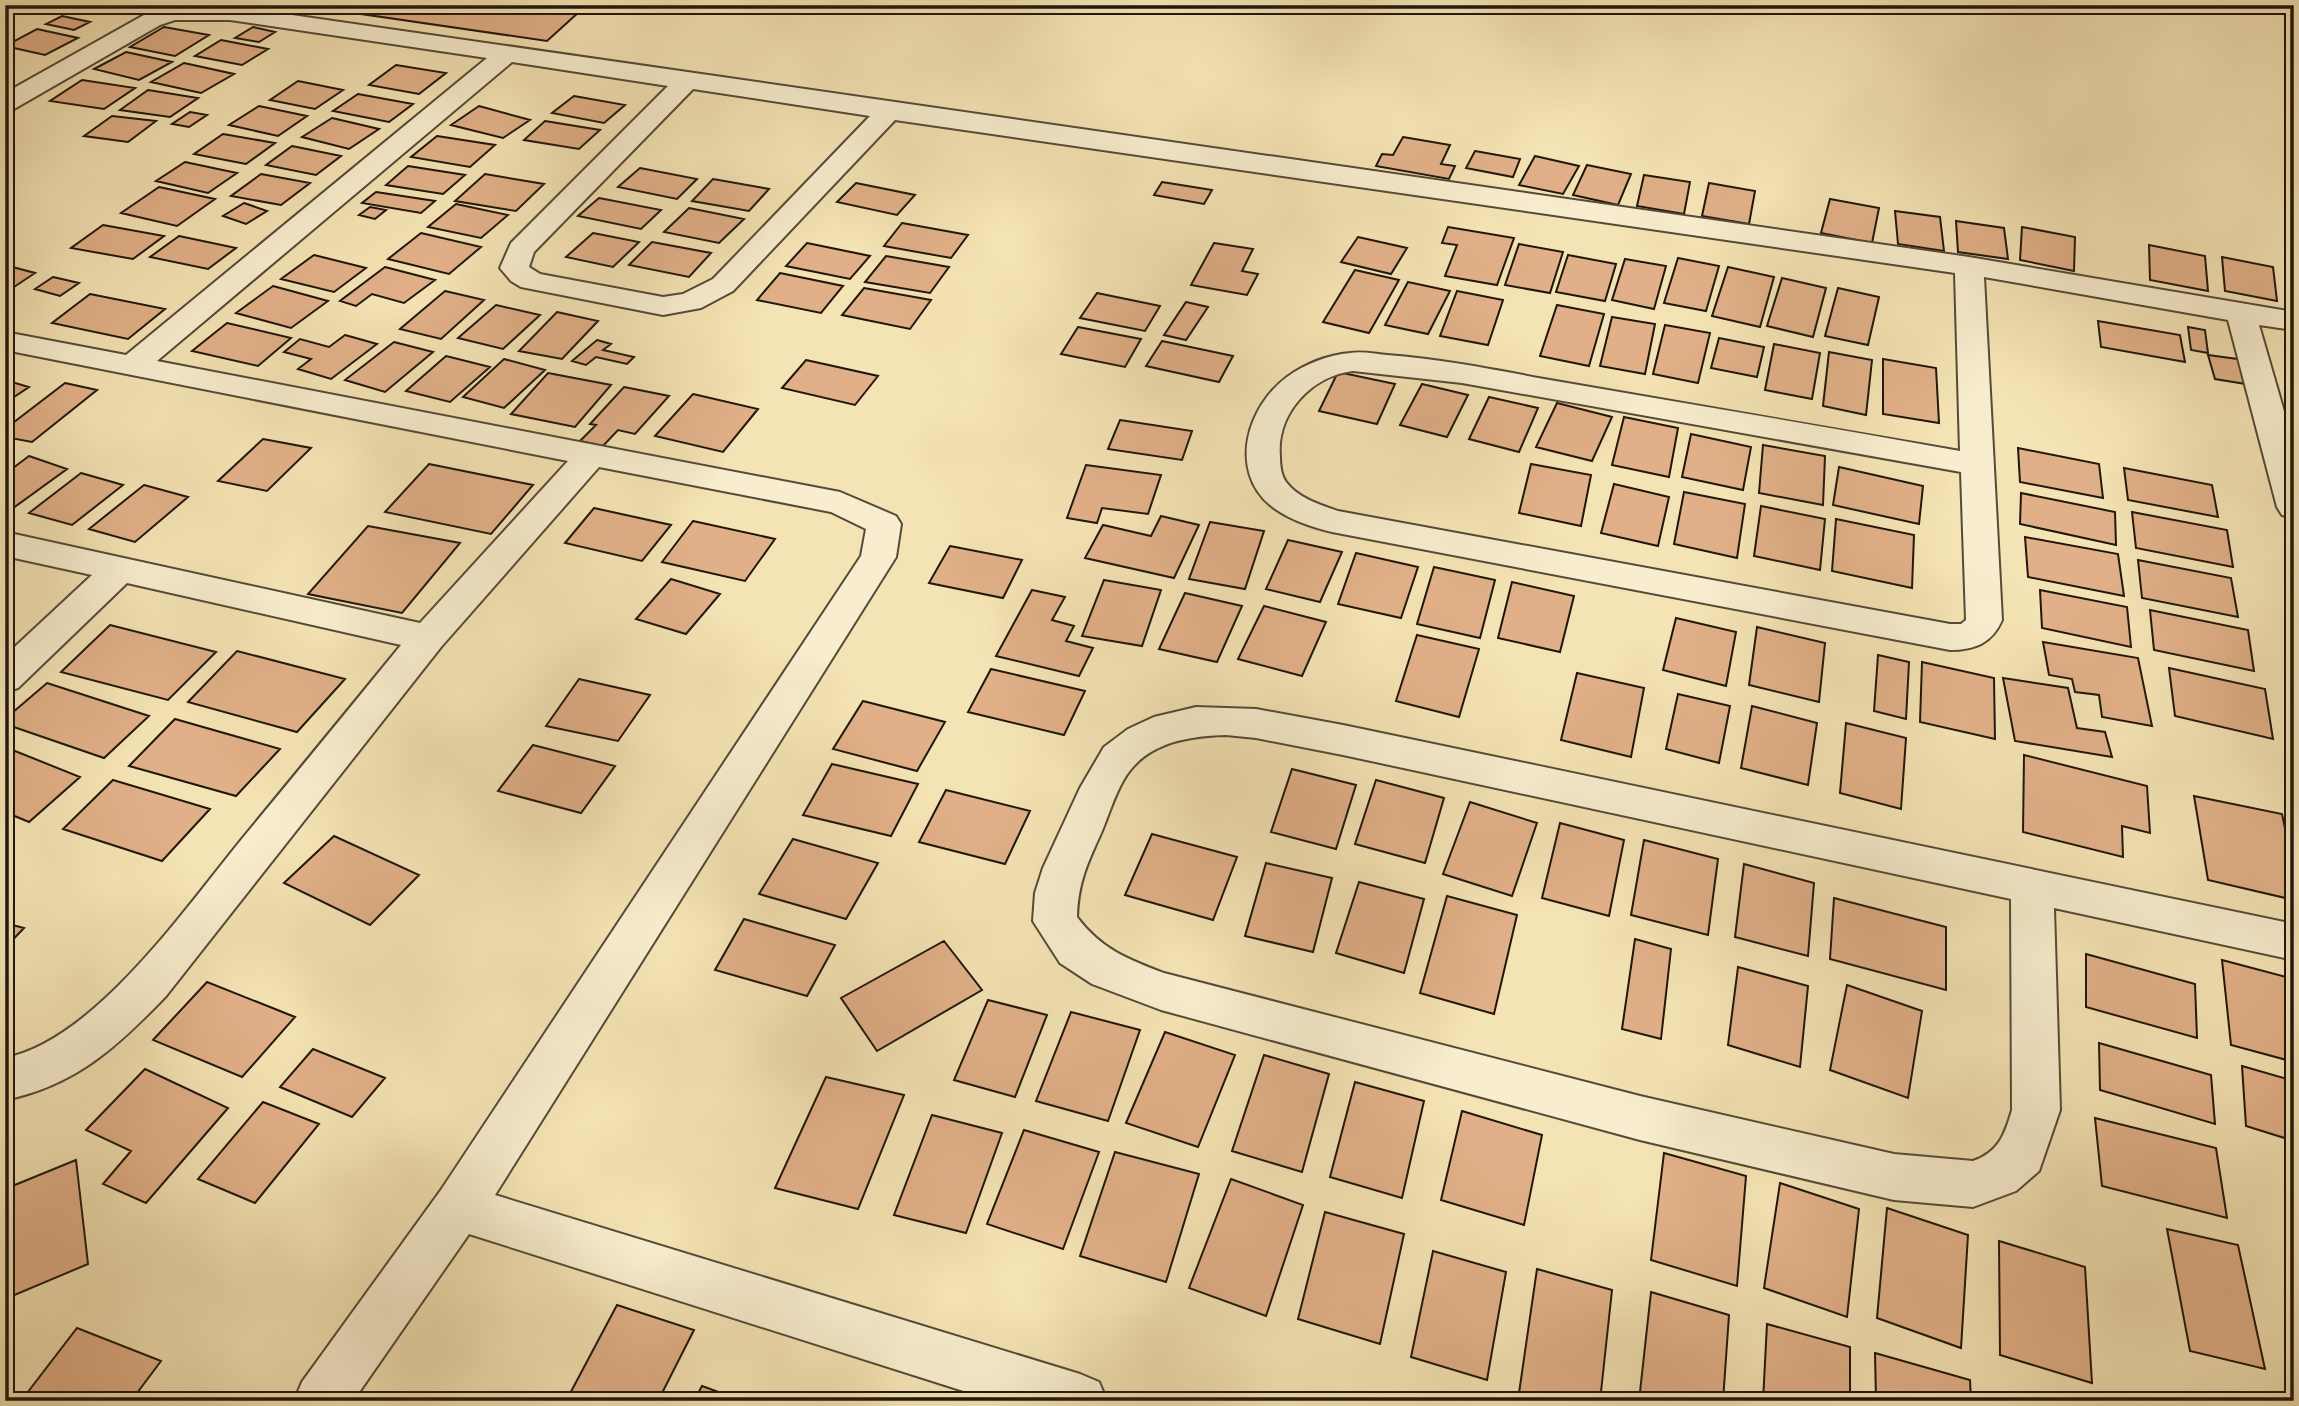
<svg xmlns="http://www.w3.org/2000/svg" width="2299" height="1406" viewBox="0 0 2299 1406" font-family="Cardo,serif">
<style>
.building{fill:#e1b088;stroke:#1f170d;stroke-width:2}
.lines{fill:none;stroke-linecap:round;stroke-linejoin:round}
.minor-casing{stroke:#544a37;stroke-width:4}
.minor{fill:#f8edce;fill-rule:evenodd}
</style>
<rect width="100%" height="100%" fill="#f4e3b4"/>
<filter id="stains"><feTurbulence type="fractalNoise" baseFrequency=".00286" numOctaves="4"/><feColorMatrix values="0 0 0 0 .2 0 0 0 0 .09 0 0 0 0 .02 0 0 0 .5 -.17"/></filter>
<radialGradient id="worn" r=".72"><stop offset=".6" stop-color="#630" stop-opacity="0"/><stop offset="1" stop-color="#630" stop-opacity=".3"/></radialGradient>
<path class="building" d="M299 5H523L579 12 547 41Z
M62 16 90 22 74 30 46 24Z
M164 27 209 35 175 56 130 47Z
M253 27 275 32 259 42 235 38Z
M37 29 78 38 45 55 5 46Z
M221 40 268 49 242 65 195 56Z
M126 52 172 62 139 80 94 69Z
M184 63 234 74 201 93 151 82Z
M396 65 446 73 419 94 369 85Z
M82 80 135 88 104 109 50 101Z
M298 81 343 90 315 109 270 100Z
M148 90 198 98 170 117 120 110Z
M358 94 413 104 389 122 333 111Z
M574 96 625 105 604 123 552 113Z
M259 106 307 116 278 136 229 125Z
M479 106 530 120 503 138 451 125Z
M190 112 207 115 189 127 172 124Z
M112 116 156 121 128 142 84 136Z
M332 118 379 129 349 149 302 137Z
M545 121 600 130 579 149 524 140Z
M223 134 275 143 246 164 194 154Z
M437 136 495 145 470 167 411 157Z
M1403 137 1450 145 1441 164 1455 166 1449 179 1376 166 1382 154 1393 155Z
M292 146 341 156 316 175 266 165Z
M1475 151 1520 159 1513 177 1466 168Z
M1535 156 1579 166 1563 194 1519 185Z
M185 162 237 173 208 193 156 181Z
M1587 165 1631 174 1618 205 1573 195Z
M408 166 465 175 443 194 386 185Z
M640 168 697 179 677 199 618 187Z
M261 174 310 183 281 205 231 196Z
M485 174 544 184 516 211 455 201Z
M1644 175 1690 182 1684 214 1637 206Z
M713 179 769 189 749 211 692 201Z
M1162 182 1212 190 1204 204 1154 195Z
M856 183 915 195 897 215 837 202Z
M1709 183 1755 191 1749 224 1702 216Z
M159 187 215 199 177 226 121 213Z
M376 192 435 201 421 213 362 203Z
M599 198 661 210 641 229 578 216Z
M1830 199 1879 208 1872 243 1821 233Z
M244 203 267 211 246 224 223 216Z
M456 204 508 215 481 238 428 227Z
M370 207 386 210 375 219 359 215Z
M689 208 744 219 719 243 664 232Z
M1895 211 1940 217 1944 251 1898 244Z
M1956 221 2004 228 2008 259 1958 252Z
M902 223 968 235 951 258 884 246Z
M103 225 164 236 133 259 71 248Z
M1448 227 1514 238 1497 285 1445 276 1457 245 1442 243Z
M2022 227 2075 237 2074 271 2020 260Z
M421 233 481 247 449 274 388 259Z
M593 233 639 242 613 267 566 257Z
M179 236 236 248 208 269 150 257Z
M1358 237 1407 248 1391 274 1341 262Z
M652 242 711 253 689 277 629 265Z
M807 243 870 256 850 279 786 266Z
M1214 243 1253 249 1242 271 1258 274 1247 295 1191 285Z
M1519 244 1563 252 1550 293 1505 285Z
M2149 245 2205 256 2208 291 2150 280Z
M314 255 366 268 334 292 281 279Z
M1568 255 1616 264 1605 301 1556 292Z
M886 256 949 267 930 293 865 282Z
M2222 257 2273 267 2277 301 2225 291Z
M1678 258 1719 266 1706 311 1664 303Z
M1625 259 1666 266 1654 309 1612 300Z
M5 265 35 273 5 293Z
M385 267 435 280 404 303 372 294 356 306 340 301Z
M1728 267 1774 277 1760 327 1712 316Z
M1355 270 1399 280 1369 333 1323 322Z
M780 273 843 286 821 313 757 300Z
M53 277 79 283 60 296 35 289Z
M1782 278 1826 288 1813 337 1767 326Z
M1408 282 1450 291 1428 334 1385 325Z
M273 286 328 301 291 328 236 313Z
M864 288 931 300 910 329 842 315Z
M1838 288 1879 297 1868 345 1825 336Z
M445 291 484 300 441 339 400 329Z
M1457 291 1503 300 1488 345 1440 336Z
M1097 293 1160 306 1145 331 1080 318Z
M90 294 165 309 128 339 52 323Z
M1186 302 1208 307 1186 340 1164 335Z
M496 305 540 315 503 349 458 338Z
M1557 305 1604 314 1589 366 1540 356Z
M557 312 598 321 562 359 519 351Z
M1612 317 1655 324 1645 374 1600 366Z
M2098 321 2180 335 2185 362 2101 347Z
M227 323 291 338 258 366 192 351Z
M1665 325 1710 333 1698 383 1653 374Z
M1078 327 1141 339 1125 367 1061 354Z
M2188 327 2205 330 2208 353 2191 350Z
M345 335 377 344 331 379 298 369 311 359 284 352 300 339 329 347Z
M1719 338 1764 347 1757 377 1711 368Z
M597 340 611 344 603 350 634 357 627 364 596 357 586 365 572 361Z
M1162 341 1233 356 1219 382 1146 366Z
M394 342 433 352 385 392 345 380Z
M1774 344 1820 353 1812 399 1765 390Z
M1829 352 1872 360 1866 415 1823 406Z
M2208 355 2245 360 2252 385 2215 379Z
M446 356 490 367 450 402 406 391Z
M504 359 545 370 504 408 463 397Z
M1883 359 1936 368 1939 423 1883 414Z
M806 360 878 376 855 405 782 388Z
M1338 372 1395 384 1377 424 1319 411Z
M548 373 611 385 575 427 511 414Z
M5 380 29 387 5 403Z
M65 383 97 390 32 442 5 437V429Z
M1422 384 1468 395 1447 437 1400 425Z
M624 387 669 396 635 434 618 430 603 446 580 441 596 425 590 424Z
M693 394 758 409 723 452 655 436Z
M1489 397 1538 408 1519 452 1469 439Z
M1557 403 1612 417 1592 461 1536 447Z
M1624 417 1678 428 1669 477 1612 465Z
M1120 420 1192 431 1182 460 1108 449Z
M1691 434 1751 447 1743 490 1682 477Z
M263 439 311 448 267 491 218 481Z
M1763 445 1825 456 1823 505 1759 493Z
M2018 448 2099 464 2103 498 2020 482Z
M29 456 67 469 5 514V474Z
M429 464 533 485 491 534 385 512Z
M1531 464 1591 475 1581 526 1519 513Z
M1086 465 1161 475 1148 514 1102 508 1097 523 1067 518Z
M1839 467 1923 486 1919 524 1833 505Z
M2124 468 2212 485 2218 517 2128 500Z
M81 473 123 485 72 525 29 513Z
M1614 484 1669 497 1658 546 1601 533Z
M144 485 188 497 135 542 89 529Z
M1684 492 1745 504 1737 558 1674 544Z
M2021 493 2115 512 2116 545 2020 524Z
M1761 506 1825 519 1820 570 1754 556Z
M594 508 671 525 642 561 565 543Z
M2132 512 2227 530 2233 567 2136 548Z
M1161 516 1199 525 1174 578 1085 558 1103 525 1151 536Z
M1836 519 1914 535 1912 588 1832 571Z
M693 521 775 539 745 581 662 562Z
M1210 522 1264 531 1245 589 1189 579Z
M368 526 460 543 402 613 308 594Z
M2025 537 2118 554 2124 596 2028 577Z
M1288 540 1342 552 1320 602 1266 589Z
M950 546 1022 560 1003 598 929 583Z
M1356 553 1418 567 1401 618 1338 604Z
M2138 560 2231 578 2238 617 2142 598Z
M1434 567 1495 580 1480 638 1417 624Z
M671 579 720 594 686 634 636 619Z
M1104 580 1161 590 1142 646 1082 636Z
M1512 582 1574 596 1560 652 1498 638Z
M1032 590 1065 597 1052 620 1074 626 1066 641 1093 648 1079 676 996 656Z
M2040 590 2127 607 2131 647 2042 628Z
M1185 593 1242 606 1217 662 1159 649Z
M1264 606 1326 622 1302 676 1238 659Z
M2150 610 2248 630 2254 671 2154 650Z
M1676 618 1736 632 1726 686 1663 670Z
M110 625 216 652 168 700 61 672Z
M1757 627 1825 643 1819 702 1749 685Z
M1417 635 1479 649 1459 717 1396 701Z
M2043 642 2138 658 2152 726 2102 717 2099 695 2075 692 2072 679 2049 675Z
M237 651 345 679 297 732 188 702Z
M1878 655 1909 662 1906 719 1874 711Z
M1922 662 1994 678 1995 739 1920 722Z
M2169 668 2265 689 2273 739 2175 716Z
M991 669 1085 691 1064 735 968 712Z
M1577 673 1644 688 1631 757 1561 740Z
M2003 678 2068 688 2077 728 2105 732 2112 757 2015 741Z
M579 679 650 695 618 741 546 726Z
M47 683 149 716 104 758 5 724V719Z
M1678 694 1730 706 1719 763 1666 749Z
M863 701 945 722 917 771 833 749Z
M1752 706 1817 723 1808 785 1741 768Z
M175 719 280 749 236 796 129 766Z
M1846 723 1906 738 1901 809 1840 793Z
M533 745 615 766 581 813 498 791Z
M5 747 80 777 29 822 5 812Z
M2024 755 2147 786 2150 833 2122 826 2123 857 2023 832Z
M832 764 918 784 891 836 803 815Z
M1292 769 1356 785 1336 849 1271 832Z
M113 780 210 809 162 861 63 829Z
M1376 780 1444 798 1425 863 1355 844Z
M946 790 1030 811 1005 864 919 842Z
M2194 796 2282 814 2294 871V900L2208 880Z
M1470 802 1537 823 1512 896 1443 874Z
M1560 823 1624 840 1609 916 1542 898Z
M1152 834 1237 857 1213 920 1125 895Z
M334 836 419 875 370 925 284 883Z
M793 839 878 863 846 919 759 894Z
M1644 840 1718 859 1708 935 1631 915Z
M1266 863 1332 878 1313 952 1245 936Z
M1744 864 1814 883 1808 956 1735 937Z
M1359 882 1424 899 1404 973 1336 953Z
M1447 896 1517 915 1494 1014 1420 993Z
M1834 898 1946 927V990L1830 959Z
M744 919 835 945 807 996 715 970Z
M5 923 24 928 5 948Z
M1635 939 1671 949 1661 1039 1622 1029Z
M944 941 982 990 877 1051 841 998Z
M2086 954 2195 984 2197 1038 2086 1007Z
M2222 960 2294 979V1062L2231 1045Z
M1738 967 1808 986 1800 1067 1728 1045Z
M207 982 295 1017 242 1077 153 1040Z
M1847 985 1922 1011 1908 1098 1830 1070Z
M988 1000 1047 1015 1015 1097 954 1080Z
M1071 1012 1140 1030 1108 1121 1036 1101Z
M1165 1032 1235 1055 1198 1147 1126 1123Z
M2099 1043 2211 1075 2215 1124 2100 1090Z
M313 1049 385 1078 352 1117 280 1087Z
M1264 1055 1329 1074 1302 1172 1232 1151Z
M2242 1066 2294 1081V1141L2246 1126Z
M145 1069 228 1108 146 1203 103 1184 131 1151 86 1130Z
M826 1077 904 1095 858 1209 775 1188Z
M1355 1082 1424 1101 1402 1198 1330 1177Z
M263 1102 319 1124 255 1203 198 1179Z
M1462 1111 1542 1135 1524 1225 1441 1200Z
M932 1115 1002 1133 966 1233 894 1215Z
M2095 1118 2216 1148 2227 1218 2102 1186Z
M1024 1130 1099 1152 1063 1249 987 1224Z
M1115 1152 1199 1174 1166 1282 1080 1256Z
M1664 1153 1746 1176 1737 1286 1651 1260Z
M76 1160 88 1264 5 1299V1189Z
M1231 1179 1303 1205 1266 1316 1189 1288Z
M1780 1183 1859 1209 1847 1317 1764 1288Z
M1887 1208 1968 1235 1961 1348 1877 1318Z
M1325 1212 1404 1234 1380 1344 1298 1319Z
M2167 1229 2238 1245 2265 1369 2190 1351Z
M1999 1241 2085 1267 2092 1383 2000 1355Z
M1433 1251 1506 1272 1487 1380 1411 1357Z
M1537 1269 1612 1290 1600 1401H1543L1519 1393Z
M1651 1292 1729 1315 1723 1401H1639Z
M617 1305 694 1330 658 1401H566Z
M1767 1324 1850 1347V1401H1763Z
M77 1328 161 1361 131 1401H21Z
M2288 1349 2294 1351V1401H2293Z
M1875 1353 1970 1380 1971 1401H1876Z
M702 1386 743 1401H694Z"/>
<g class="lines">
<defs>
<path id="minor" d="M173 6H230L1969 257 2294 312V330L2259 325 2294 446V518L2282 515 2277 507 2228 320 1984 277 2002 620C1992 643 1975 650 1950 650L1332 532C1311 527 1287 519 1270 505 1228 469 1248 406 1287 377 1305 364 1328 355 1350 353 1362 351 1375 354 1387 355 1440 359 1492 369 1544 379 1683 403 1822 426 1960 451L1955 273 895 120 733 291 701 308 663 315 521 287 511 281 500 268 511 243 668 86 512 62 157 361 840 492 896 516 901 524 896 557 495 1195 1080 1374 1099 1382 1107 1401H995L469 1234 353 1401H294L302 1382 441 1190 861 556 866 529 831 512 599 467 441 647 166 996C117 1047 76 1085 5 1100V1058C96 1040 188 904 246 834 298 771 350 708 401 645L127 583 18 688 5 692V656L92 575 5 556V532L420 623 568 461 5 350V332L126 355 487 58 230 20H175L160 25 14 109 5 112V93L144 15ZM693 89 870 116 713 279 683 294 663 297 540 274 529 267 534 252ZM1353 371 1462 383 1961 472 1966 620 1961 624H1950L1338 511C1320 505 1298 498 1286 482 1281 475 1280 465 1280 457 1276 414 1311 376 1353 371Z
M1196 707 1256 709 1343 725 2294 924V960L2054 908 2060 1110 2039 1171 2016 1191 1973 1207 1894 1200 1640 1140 1161 1010 1092 984 1060 963 1033 921 1035 893 1043 868 1080 788 1104 747 1128 729 1154 717ZM1226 735 1256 738 1343 755 2011 899 2012 1110C2005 1134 1999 1152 1973 1161L1894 1154 1640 1096 1164 973C1127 959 1101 949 1077 917 1078 882 1088 862 1102 831 1109 814 1114 797 1123 781 1144 743 1187 736 1226 735Z"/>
</defs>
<use href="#minor" class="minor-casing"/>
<use href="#minor" class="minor"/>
</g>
<rect width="2299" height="1406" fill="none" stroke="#f4e3b4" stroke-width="28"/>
<rect x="7" y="7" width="2285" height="1392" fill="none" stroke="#1f170d" stroke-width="3.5"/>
<rect x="14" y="14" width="2271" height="1378" fill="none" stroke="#1f170d" stroke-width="2"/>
<rect width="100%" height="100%" filter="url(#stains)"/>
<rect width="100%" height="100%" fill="url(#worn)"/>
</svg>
